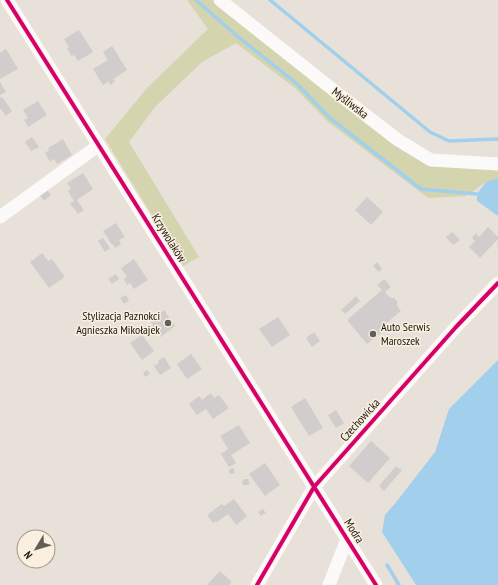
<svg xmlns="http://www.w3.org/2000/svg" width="498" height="585" viewBox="0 0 498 585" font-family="'PT Sans Narrow',sans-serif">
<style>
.green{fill:#d4d4ae}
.water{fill:#a2d0ec}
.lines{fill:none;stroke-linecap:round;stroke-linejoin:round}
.stream{stroke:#a2d0ec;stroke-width:3.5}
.building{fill:#d1cdcd}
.minor{stroke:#fbfaf9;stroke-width:13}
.cycleway-casing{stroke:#fbefe0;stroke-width:6}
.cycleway{stroke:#d6006c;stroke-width:4}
.poi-dot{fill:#625d57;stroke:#fbefe0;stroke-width:1.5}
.labels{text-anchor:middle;stroke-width:3;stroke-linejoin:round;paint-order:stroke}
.street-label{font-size:12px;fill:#1a1611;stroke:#fbefe0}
.poi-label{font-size:12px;fill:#1a1611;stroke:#fbefe0;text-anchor:end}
</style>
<rect width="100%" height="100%" fill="#e7e1d9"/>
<path class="green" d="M187 0H215L429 164 498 169V178L486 182 466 196 428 198 327 121 295 88 236 43 202 62 155 107 129 142 199 257 183 266 105 139 147 88 208 29Z"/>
<path class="water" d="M498 178V216L477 201V194L486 182Z
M498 360V585H416L382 532 385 515 397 501 435 452 449 409Z"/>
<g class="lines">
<path class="stream" d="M196 0 237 36 297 84 330 118 421 189 477 194
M270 0 430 132 449 141 498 139
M387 565 399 585"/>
</g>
<path class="building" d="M79 30 93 52 78 61 74 55 71 56 67 48 69 47 64 39Z
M112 46 127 70 113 79 115 82 110 85 109 81 103 85 93 69 108 60 103 52Z
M6 49 18 69 0 79V53Z
M0 82 6 92 0 95Z
M2 97 12 111 6 116 0 108V98Z
M38 101 47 115 28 127 24 120 28 118 23 110Z
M32 137 39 147 31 151 25 142Z
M63 139 72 155 57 164 54 159 50 162 45 153 49 150 48 148Z
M83 173 93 189 77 200 84 210 78 214 70 203 74 201 68 191 71 189 67 183Z
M45 188 51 195 44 201 39 194Z
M367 197 383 212 371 225 355 210Z
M116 223 125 237 119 240 121 244 115 248 113 244 112 245 103 231Z
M488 227 498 237V239L480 258 469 247 475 241 472 238 476 233 479 237Z
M452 232 460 240 453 245 446 237Z
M103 238 110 248 105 252 98 241Z
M42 253 48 261 52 259 65 277 49 288 30 262Z
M134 259 148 280 134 289 130 283 127 285 124 279 127 277 121 268Z
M377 262 382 269 379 272 373 266Z
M116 274 119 279 112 284 108 279Z
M384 279 391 287 385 292 389 297 394 298 397 301V306L401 311 384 325 387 328 367 344 347 320 382 290 377 285Z
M126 295 129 300 124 304 120 298Z
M356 296 360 301 345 314 341 310Z
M164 310 175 326 161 337 157 332 154 334 150 327 153 325 150 321Z
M278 317 290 335 272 347 259 329Z
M314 332 320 341 312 347 306 338Z
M142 335 154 351 142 360 130 343Z
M191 354 202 369 187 379 177 364Z
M164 357 171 368 160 375 154 366 159 363 158 361Z
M147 370 150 374 145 377 143 373Z
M211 393 214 398 219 395 229 408 213 419 206 409 197 415 189 404 199 396 202 400Z
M305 398 323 428 309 436 291 407Z
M336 410 344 423 336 428 328 415Z
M239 425 250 443 231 455 236 463 229 467 221 454 228 449 220 436Z
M371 441 390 458 368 483 349 466Z
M265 463 280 485 265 496 249 474Z
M396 466 402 470 384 491 379 486Z
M232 468 234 469 235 472 233 474 229 473V470Z
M244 479H248L250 483 248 485H243L242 482Z
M234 499 247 516 236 525 228 514 217 522 216 521 213 523 207 515 222 504 224 506Z
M263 509 266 513 261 516 258 512Z
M220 571 232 582 229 585H207Z"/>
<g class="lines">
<path class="minor" d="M7 0 376 585
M220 0 341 96 398 140 431 160 498 164
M0 217 99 145
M257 585 314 487 456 327 498 283
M329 585 347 539"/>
<defs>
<path id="cycleway" d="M7 0 376 585
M257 585 314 487 456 327 498 283"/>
</defs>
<use href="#cycleway" class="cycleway-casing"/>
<use href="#cycleway" class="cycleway"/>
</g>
<g class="poi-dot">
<circle cx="168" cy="323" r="4"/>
<circle cx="373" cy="334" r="4"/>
</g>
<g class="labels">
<g class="street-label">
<text transform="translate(350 103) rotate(38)" y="4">Myśliwska</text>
<text transform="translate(169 238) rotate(58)" y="4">Krzywolaków</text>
<text transform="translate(360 420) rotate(-48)" y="4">Czechowicka</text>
<text transform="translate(354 531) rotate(58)" y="4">Modra</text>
</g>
<g class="poi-label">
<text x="160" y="320">Stylizacja Paznokci<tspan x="160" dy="14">Agnieszka Mikołajek</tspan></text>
<text x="381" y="331" text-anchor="start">Auto Serwis<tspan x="381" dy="14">Maroszek</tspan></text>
</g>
</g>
<g transform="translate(36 549) rotate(232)"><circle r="19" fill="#fbefe0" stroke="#a1988d"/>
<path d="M0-3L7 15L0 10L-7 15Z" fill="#625d57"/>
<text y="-6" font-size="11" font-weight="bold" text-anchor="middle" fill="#1a1611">N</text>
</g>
</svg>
